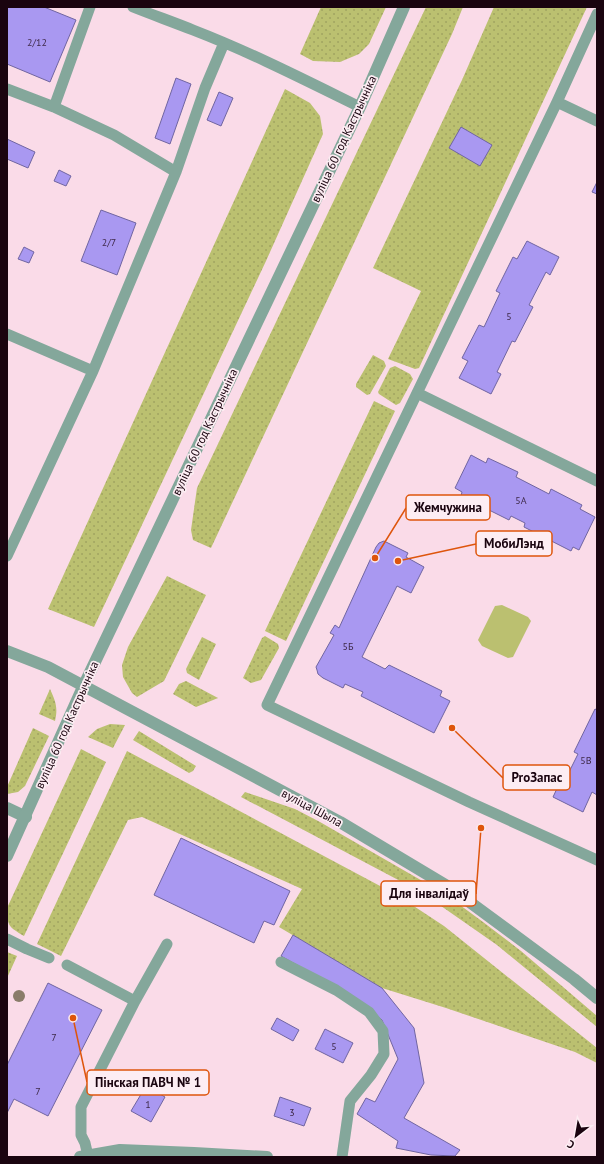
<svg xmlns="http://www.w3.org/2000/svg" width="604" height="1164" viewBox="0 0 604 1164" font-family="'PT Sans',sans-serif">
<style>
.grass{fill:url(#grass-dots)}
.park{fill:#bbc070}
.building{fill:#a998f1;stroke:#7065a1}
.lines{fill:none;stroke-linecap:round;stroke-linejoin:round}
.service{stroke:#84a79b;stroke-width:11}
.minor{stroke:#84a79b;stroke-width:12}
.tertiary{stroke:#84a79b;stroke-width:12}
.tree{fill:#8a7c6a}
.labels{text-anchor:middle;stroke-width:3.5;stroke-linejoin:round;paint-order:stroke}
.number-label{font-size:10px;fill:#3e2948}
.street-label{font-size:12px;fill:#1a040f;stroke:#fdedf3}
.leader{fill:none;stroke:#de550c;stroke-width:1.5}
.callout-dot{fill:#de550c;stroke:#fdedf3;stroke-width:1.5}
.callout{fill:#fdedf3;stroke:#de550c;stroke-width:1.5}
.callout-label{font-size:13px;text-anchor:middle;font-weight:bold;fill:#1a040f}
</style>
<defs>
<pattern id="grass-dots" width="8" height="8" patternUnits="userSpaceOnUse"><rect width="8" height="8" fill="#bbc070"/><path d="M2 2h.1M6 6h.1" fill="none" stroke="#a0a360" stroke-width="1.8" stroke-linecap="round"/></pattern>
</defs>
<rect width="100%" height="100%" fill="#fadbe8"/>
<path class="grass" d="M321 7H386L369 44 359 54 340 62 313 61 300 54Z
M426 7H463L452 34 211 548 193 540 191 530 197 488Z
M494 7H587L419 368 415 369 388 359 421 291 373 268 462 80Z
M285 89 310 103 320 116 323 134 266 261 94 627 48 609Z
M373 355 384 361 386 366 370 394 367 395 356 387V384Z
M395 366 410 374 413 379 400 403 396 405 379 394 378 392 390 368Z
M374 401 395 411 286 641 265 631Z
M167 576 206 595 164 681 137 697 132 693 123 677 122 665 128 647Z
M265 636 278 644 279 648 261 680 251 683 243 678 262 638Z
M202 637 216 644 199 680 187 673 186 669Z
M186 681 218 698 196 707 173 694 179 684Z
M50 689C56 702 58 708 55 721L39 714Z
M110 724 125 725 113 748 88 737 97 729Z
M33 728 49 736 25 786 18 792 7 794V787Z
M139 731 196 766 193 771 189 773 133 740Z
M81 749 106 762 24 936C9 927 7 926 7 908Z
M127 751 397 895 444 926 597 1048V1063L575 1052 446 1008 382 988 279 927 302 889 142 817 128 820 61 956 37 944Z
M245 792 295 809 320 822 445 894 483 922 521 951 597 1016V1027L497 945 421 892 241 797Z
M7 952 17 956 7 978Z"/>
<path class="park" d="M502 605 528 617 531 621 513 657 508 658 482 646 478 640 495 606Z"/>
<path class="building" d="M7 7H44L76 20 50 82 7 64Z
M176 78 191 84 170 144 155 138Z
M219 92 233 98 221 126 207 120Z
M461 127 492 145 480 166 449 148Z
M7 139 35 152 28 168 7 159Z
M59 170 71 176 66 186 54 181Z
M597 182V194L592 192Z
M101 210 136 223 117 275 81 261Z
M527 241 559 257 550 275 546 272 529 305 533 307 515 342 512 341 497 372 501 374 491 394 459 378 468 361 462 358 479 325 484 327 500 293 496 291 513 257 517 259Z
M24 247 34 252 29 263 18 259Z
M471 455 486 463 488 458 518 472 516 477 549 494 551 489 582 505 580 509 595 517 579 550 573 547 571 551 524 527 525 523 511 516 509 520 461 496 462 492 455 488Z
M384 541 408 553 406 557 424 567 411 593 397 586 362 657 385 669 389 665 442 691 440 696 450 701 434 733 361 696 363 692 345 684 343 688 323 678 318 674 317 670 316 667 334 635 330 633 335 625 339 628 376 547 379 543Z
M595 709 597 710V795L592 792 583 812 553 797 562 778 565 780 578 754 574 752Z
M181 838 290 891 274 925 264 921 254 943 154 895Z
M293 935 382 988 414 1028 424 1083 404 1118 460 1150 455 1156 431 1155 396 1148 398 1141 357 1114 366 1098 375 1102 398 1059 382 1020 353 997 281 956Z
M48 983 102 1010 48 1116 14 1099 7 1113V1065Z
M277 1018 299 1030 293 1041 271 1029Z
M325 1029 353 1043 343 1063 315 1049Z
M146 1086 165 1097 151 1122 131 1111Z
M280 1097 311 1108 304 1126 274 1116Z"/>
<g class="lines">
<path class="service" d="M133 7C153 15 173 22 193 30 250 52 305 80 360 107
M597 14 557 102 267 705 469 802 597 860
M7 89 54 107 114 135 176 172
M557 102 597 121
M54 107 90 7
M7 334 93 371 176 172 205 88 224 43
M417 393 597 481
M7 556 93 371
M7 939 27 949 49 958
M281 962 336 990 369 1012 383 1031 384 1054 371 1075 350 1101 342 1157
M67 965 135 1001 81 1107V1135L85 1143 88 1156
M135 1001 167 944"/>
<path class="minor" d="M7 651 48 667 340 822 452 889 574 979 597 998
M7 808 26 817
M80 1157 120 1150 194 1153 267 1157"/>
<path class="tertiary" d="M7 856 83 687 360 107 404 7"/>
</g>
<circle class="tree" cx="19" cy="996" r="6"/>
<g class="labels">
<g class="number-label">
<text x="37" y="46">2/12</text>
<text x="109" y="246">2/7</text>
<text x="509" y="320">5</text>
<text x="521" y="504">5А</text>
<text x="348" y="650">5Б</text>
<text x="586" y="764">5В</text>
<text x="54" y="1041">7</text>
<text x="334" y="1050">5</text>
<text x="38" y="1095">7</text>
<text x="148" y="1108">1</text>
<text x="292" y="1116">3</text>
</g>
<g class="street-label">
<text transform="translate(344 139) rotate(-65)" y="4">вуліца 60 год Кастрычніка</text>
<text transform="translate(205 432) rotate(-65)" y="4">вуліца 60 год Кастрычніка</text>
<text transform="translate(67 725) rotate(-66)" y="4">вуліца 60 год Кастрычніка</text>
<text transform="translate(312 808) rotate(28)" y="4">вуліца Шыла</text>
</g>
</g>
<path class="leader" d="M375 558L406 508M398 561L476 544M452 728L503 778M481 828L476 894M73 1018L87 1082"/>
<g class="callout-dot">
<circle cx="375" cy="558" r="4"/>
<circle cx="398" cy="561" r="4"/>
<circle cx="452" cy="728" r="4"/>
<circle cx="481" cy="828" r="4"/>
<circle cx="73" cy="1018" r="4"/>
</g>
<g class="callout">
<rect x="406" y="495" width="84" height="25" rx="4"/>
<rect x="476" y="531" width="76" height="25" rx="4"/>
<rect x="503" y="765" width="67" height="25" rx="4"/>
<rect x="381" y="881" width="95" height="25" rx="4"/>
<rect x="87" y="1070" width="122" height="25" rx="4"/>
</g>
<g class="callout-label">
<text x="448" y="512">Жемчужина</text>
<text x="514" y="548">МобиЛэнд</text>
<text x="537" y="782">ProЗапас</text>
<text x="429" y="898">Для інвалідаў</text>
<text x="148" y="1087">Пінская ПАВЧ № 1</text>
</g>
<rect width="604" height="1164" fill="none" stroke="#1a040f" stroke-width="16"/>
<g transform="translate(576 1136) rotate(211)" stroke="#fdedf3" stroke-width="3" paint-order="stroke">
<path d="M0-3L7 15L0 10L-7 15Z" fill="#1a040f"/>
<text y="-6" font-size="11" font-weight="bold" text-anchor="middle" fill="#1a040f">С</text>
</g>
</svg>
